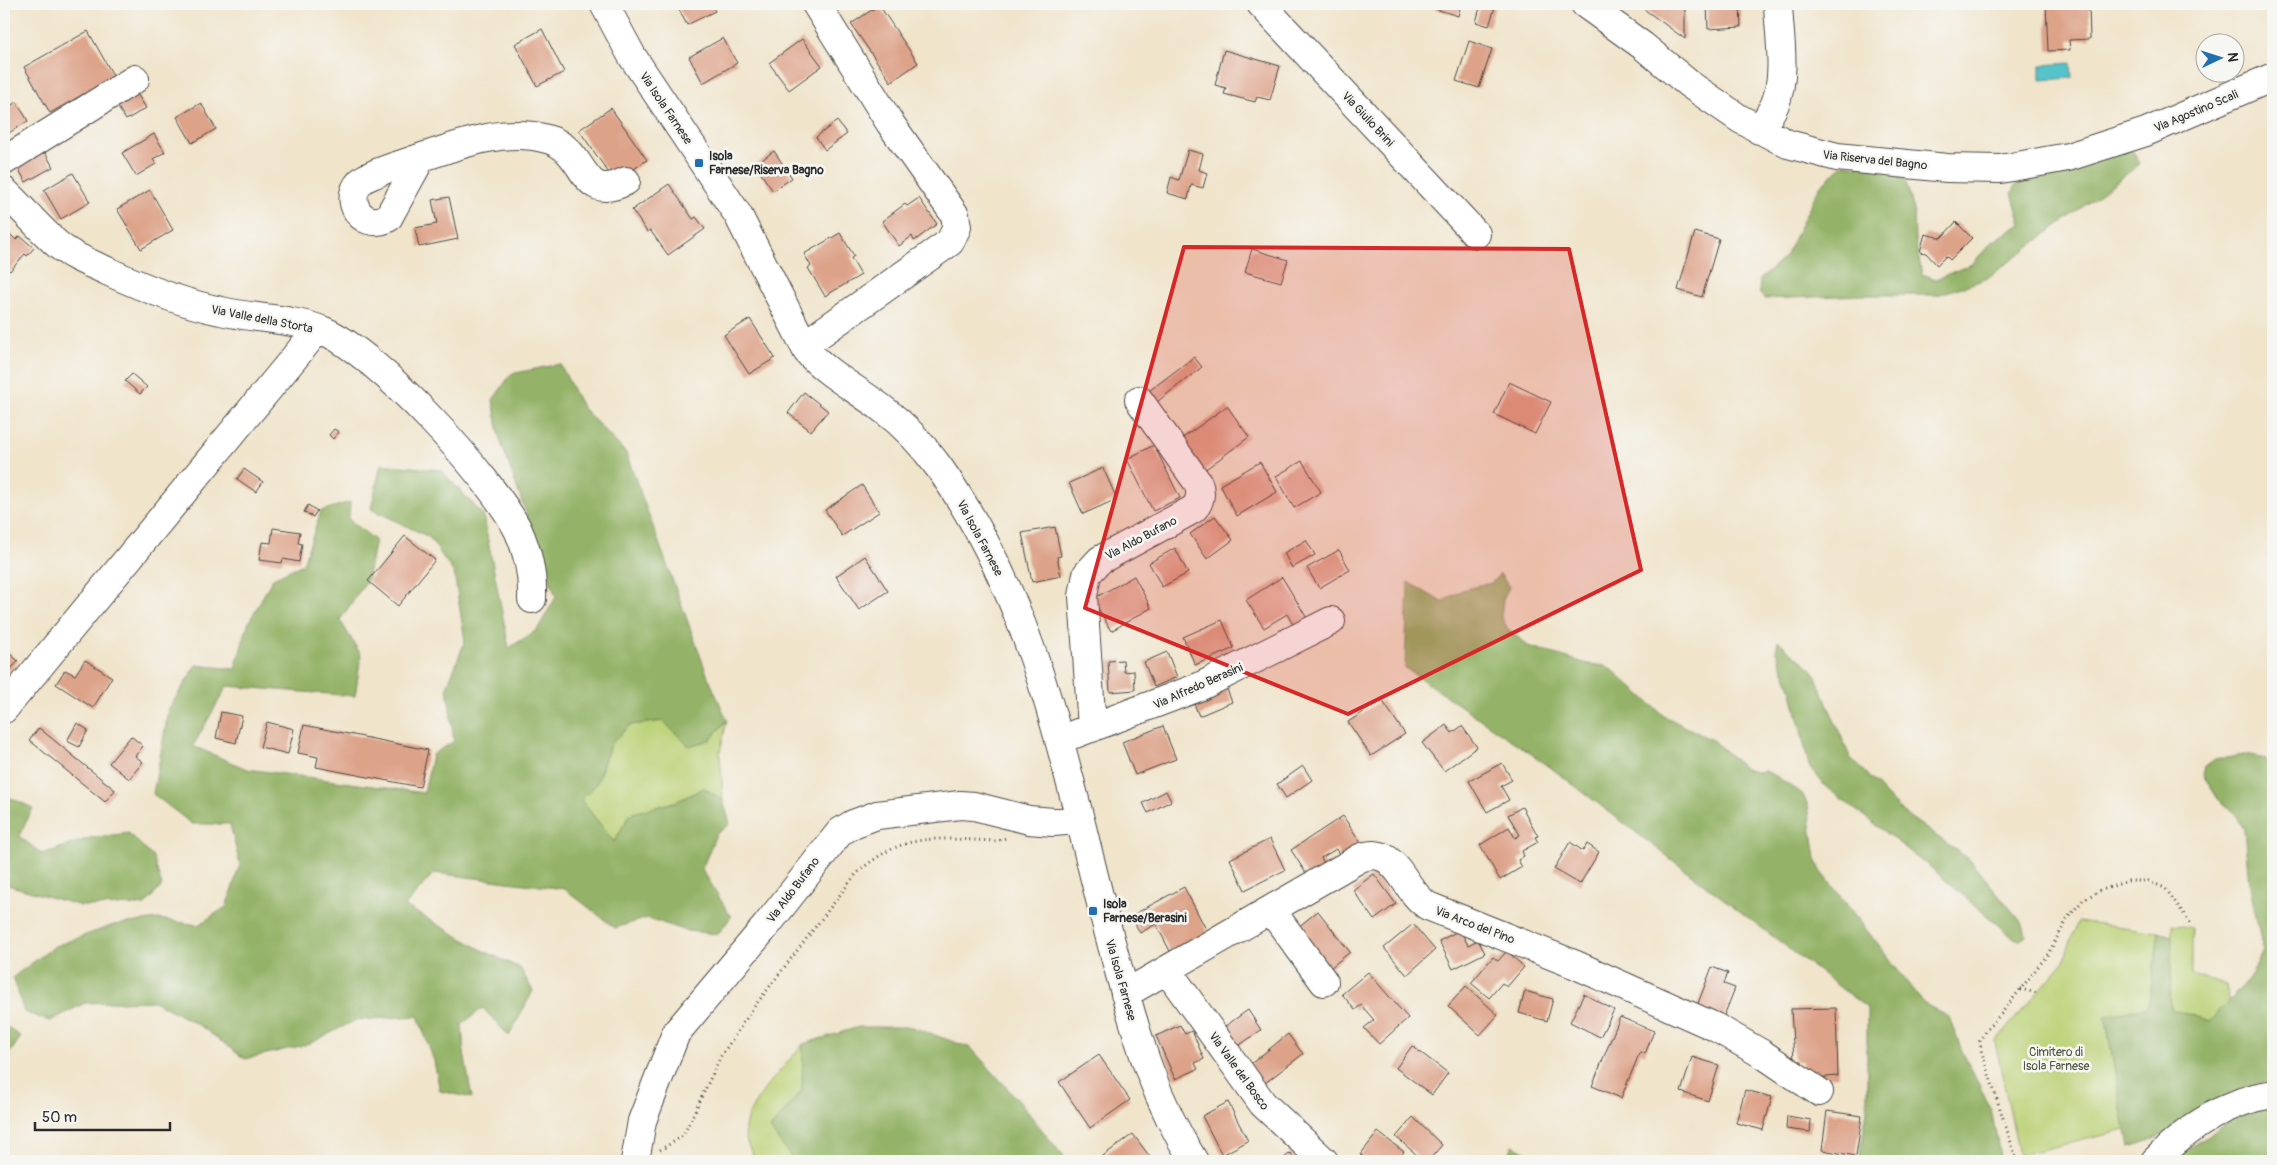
<svg xmlns="http://www.w3.org/2000/svg" width="2277" height="1165" viewBox="0 0 2277 1165" font-family="Pangolin,sans-serif">
<style>
.green{fill:#bbd176;stroke:#737e50}
.forest{fill:#94b367;stroke:#606f49}
.water{fill:#55c3c9;stroke:#40777a}
.building{fill:#dda389}
.lines{fill:none;stroke-linecap:round;stroke-linejoin:round}
.minor-casing{stroke:#494743;stroke-width:30}
.path{stroke:#494743;stroke-width:3;stroke-dasharray:1 4;stroke-linecap:butt}
.minor{stroke:#fff;stroke-width:28}
.marked{fill:#d62828;fill-opacity:0.2;stroke:#d62828;stroke-width:4;stroke-linejoin:round}
.poi-dot{fill:#1f6fb2;stroke:#f6f6f2;stroke-width:2}
.labels{text-anchor:middle;stroke-width:5;stroke-linejoin:round;paint-order:stroke}
.street-label{font-size:12px;fill:#2b2b2b;stroke:#f6f6f2}
.poi-label{font-size:12px;font-weight:bold;fill:#2b2b2b;stroke:#f6f6f2;text-anchor:start}
.park-label{font-size:12px;fill:#4f543e;stroke:#f6f6f2}
</style>
<rect width="100%" height="100%" fill="#f6f6f2"/>
<filter id="ink" filterUnits="userSpaceOnUse"><feTurbulence type="fractalNoise" baseFrequency=".02" numOctaves="2"/><feDisplacementMap in="SourceGraphic" scale="10" xChannelSelector="R" yChannelSelector="G"/><feConvolveMatrix kernelMatrix="1 2 1 2 8 2 1 2 1" color-interpolation-filters="sRGB"/></filter>
<filter id="wash" filterUnits="userSpaceOnUse"><feTurbulence type="fractalNoise" baseFrequency=".0096" numOctaves="4" result="noise"/><feDisplacementMap in="SourceGraphic" scale="20" xChannelSelector="R" yChannelSelector="G"/><feGaussianBlur stdDeviation="1.12" result="paint"/><feColorMatrix in="noise" values="0 0 0 0 0 0 0 0 0 0 0 0 0 0 0 0 0 1.4 0 .05"/><feComposite in="paint" operator="in"/></filter>
<g filter="url(#wash)">
<rect width="100%" height="100%" fill="#f0e4cb"/>
<path class="green" d="M727 720 720 752 723 800 704 788 678 801 630 814 614 842 581 800 596 785 610 745 630 725 663 721 710 740Z
M2078 921 2159 932 2148 1008 2105 1016 2126 1130 2019 1155 1995 1042 2063 963Z
M2172 924 2192 928V975L2227 984 2228 1002 2210 1021 2170 1009Z
M803 1044 802 1090 770 1129 794 1161H757C751 1151 744 1142 745 1129 746 1104 787 1064 803 1044Z"/>
<path class="forest" d="M2130 146 2140 164 1986 279 1937 295H1863L1765 299 1759 292 1760 279 1785 257 1820 186 1844 164 1903 172 1914 210 1915 240 1922 274 1936 279 1972 264 1992 242 2021 224 2012 193 2022 174Z
M560 364 582 407 626 453 708 677 727 720 710 740 689 746 663 721 630 725 610 745 596 785 581 800 614 842 630 814 678 801 704 788 723 800 730 824 716 834 702 869 731 917 718 934 687 931 647 918 615 928 565 889 434 873 405 906 484 951 520 968 533 991 509 1036 483 1008 462 1024 464 1053 472 1098 440 1091 434 1061 418 1016 356 1020 309 1044 245 1059 202 1027 154 1001 85 1003 50 1021 24 1012 13 977 55 946 114 925 158 919 198 925 226 907 240 865 230 824H192L153 794 169 709 196 665 235 669 248 624 273 578 303 564 321 511 350 502 349 520 375 540 367 580 340 620 361 655 355 696 227 686 193 746 247 769 424 793 432 755 454 741 447 687 465 641 454 573 429 537 371 509 381 464 441 470 483 515 509 648 537 630 556 597 500 440 493 400 511 374Z
M1500 574 1509 587 1503 600 1501 616 1507 628 1528 646 1588 664 1605 666 1615 672 1664 716 1714 741 1745 769 1756 772 1765 771 1776 776 1803 795 1808 805 1816 859 1821 871 1923 1003 1949 1017 1962 1051 1991 1109 2001 1161H1859L1867 1110V1008L1546 764 1405 668 1408 582 1442 602 1462 590 1491 583Z
M1778 641 1813 670 1850 757 1901 811 1969 859 2023 924 2026 935 2019 940 2012 937 1930 867 1826 787 1809 766 1791 688 1776 651Z
M2244 755 2266 759 2270 771 2269 807 2273 837V1079L2218 1099 2157 1138 2129 1147 2105 1016 2148 1007 2159 932 2172 936 2170 1009 2210 1021 2249 979 2263 951 2249 883 2244 829 2236 816 2218 799 2203 775 2205 766 2215 760Z
M4 795 33 808 19 836 42 854 90 838 129 833 153 857 162 886 145 905 81 906 4 884Z
M4 1025 21 1037 4 1061Z
M859 1027H912L971 1048 1019 1101 1067 1161H794L770 1129 802 1090 803 1044Z
M2273 1105V1161H2170L2236 1116Z
M1513 1145 1543 1161H1506Z"/>
<path class="water" d="M2071 63 2072 78 2041 80V65Z"/>
<g id="blocks">
<path class="building" d="M676 4H711L715 11 687 25Z
M1426 4H1461L1458 16 1426 6Z
M1481 4H1496L1489 26 1476 22Z
M1637 4H1685V39Z
M1707 4H1740L1741 27 1708 29Z
M2046 4H2089L2090 39 2069 40 2070 50 2048 51Z
M879 5 918 63 891 82 851 24Z
M542 29 564 72 537 86 515 44Z
M88 31 114 77 50 113 24 67Z
M723 38 737 63 703 83 689 57Z
M802 39 822 66 789 90 769 63Z
M1469 41 1492 49 1479 88 1456 81Z
M1224 50 1280 66 1270 100 1257 97 1255 102 1224 94 1226 88 1215 85Z
M134 89 146 108 126 120 114 101Z
M17 102 28 121 4 136V109Z
M201 103 216 129 192 143 177 117Z
M611 108 647 160 615 182 579 130Z
M837 121 847 134 825 150 816 137Z
M154 134 165 152 153 159 156 164 136 176 122 153Z
M42 147 53 167 26 182 15 163Z
M1188 150 1203 154 1199 170 1207 173 1203 188 1191 185 1188 199 1167 193 1171 177 1179 180Z
M774 151 792 178 773 191 755 165Z
M73 173 90 202 61 219 44 190Z
M669 184 693 219 696 217 705 229 668 255 650 230 647 232 632 210Z
M150 190 173 230 141 249 117 209Z
M449 197 458 239 419 247 415 228 437 224 432 200Z
M919 198 937 224 914 241 912 236 899 246 882 221 905 204 907 206Z
M1956 222 1972 238 1950 260 1946 256 1937 265 1926 253 1920 252 1925 234 1941 238Z
M1695 232 1719 239 1702 297 1678 290Z
M840 233 854 256 851 258 861 275 825 296 808 268 811 266 804 254Z
M10 234 16 240 20 236 34 248 27 256 25 254 10 271 4 266V241Z
M1252 249 1288 260 1281 282 1245 272Z
M750 319 775 358 749 374 724 335Z
M1194 357 1202 367 1153 405 1145 394Z
M132 374 147 387 140 394 125 381Z
M1509 382 1551 402 1535 434 1494 414Z
M804 392 828 411 811 431 788 413Z
M1227 406 1249 437 1203 471 1180 440Z
M334 429 339 432 333 439 329 435Z
M1154 445 1180 498 1153 511 1127 459Z
M1302 461 1321 492 1294 508 1276 476Z
M1260 462 1277 492 1237 516 1220 485Z
M1103 468 1117 499 1083 514 1069 483Z
M244 469 263 482 256 492 237 479Z
M862 485 879 512 842 536 825 510Z
M308 505 317 511 313 517 304 512Z
M1215 516 1233 540 1207 559 1190 534Z
M1055 527 1061 556 1057 557 1061 576 1032 582 1022 533Z
M273 528 300 532 298 543 302 544 299 562 283 559 282 563 259 560 262 542 271 543Z
M405 536 435 560 398 606 368 581Z
M1306 540 1315 555 1292 568 1284 553Z
M1175 548 1188 573 1162 587 1149 563Z
M1339 550 1350 570 1319 588 1307 568Z
M865 556 888 591 859 610 836 576Z
M1134 576 1151 608 1111 631 1093 599Z
M1282 577 1308 620 1295 628 1287 614 1264 628 1246 600Z
M1222 620 1234 648 1195 665 1183 637Z
M4 648 18 661 4 677Z
M1167 652 1177 677 1154 687 1144 662Z
M85 660 112 677 93 708 56 684 65 670 75 675Z
M1123 660 1124 672 1134 671 1135 690 1110 692 1108 661Z
M1226 687 1232 702 1199 716 1193 701Z
M1382 700 1405 734 1371 756 1348 722Z
M221 712 242 716 236 743 216 738Z
M267 722 294 729 288 754 260 747Z
M77 723 88 730 79 747 67 741Z
M304 725 428 750 420 787 316 767 318 757 298 753Z
M1446 725 1452 733 1462 726 1477 747 1444 771 1422 743Z
M1163 726 1176 759 1135 775 1122 742Z
M39 728 115 790 105 802 29 740Z
M131 736 143 746 135 756 143 762 129 779 109 763Z
M1502 763 1512 780 1501 786 1509 800 1487 812 1469 781Z
M1303 766 1312 780 1286 798 1277 784Z
M1166 791 1171 801 1148 813 1143 803Z
M1522 807 1538 836 1535 837 1538 842 1522 851 1524 856 1518 860 1522 867 1500 880 1480 845 1509 827 1515 838 1520 835 1508 815Z
M1343 816 1363 846 1342 859 1336 849 1321 858 1328 869 1311 881 1291 850Z
M1270 839 1285 870 1245 890 1230 859Z
M1570 842 1583 851 1587 844 1599 852 1580 884 1554 869Z
M1374 874 1396 904 1374 920 1353 890Z
M1184 887 1210 937 1173 957 1156 924 1140 933 1131 916Z
M1318 911 1350 952 1325 972 1292 932Z
M1413 924 1435 950 1407 975 1384 948Z
M1460 930 1468 945 1478 940 1485 953 1453 969 1439 941Z
M1507 951 1524 967 1507 987 1502 983 1489 998 1471 983 1493 957 1498 961Z
M1712 967 1728 973 1724 984 1735 988 1722 1021 1695 1011Z
M1368 972 1408 1018 1379 1044 1364 1028 1374 1020 1361 1005 1355 1010 1342 994Z
M1466 986 1498 1015 1480 1035 1448 1006Z
M1525 991 1553 999 1547 1021 1519 1013Z
M1584 994 1614 1010 1600 1037 1570 1022Z
M1836 1008 1838 1076 1813 1078V1071L1803 1072 1802 1061H1794L1791 1009Z
M1248 1010 1261 1030 1237 1047 1224 1027Z
M1620 1017 1654 1031 1645 1054 1640 1052 1621 1098 1592 1086Z
M1180 1025 1185 1034 1192 1031 1204 1059 1195 1063 1198 1069 1175 1079 1156 1036Z
M1288 1034 1303 1054 1261 1086 1247 1067Z
M1412 1046 1448 1073 1432 1095 1396 1068Z
M1099 1055 1130 1100 1090 1128 1059 1082Z
M1692 1057 1719 1065 1708 1101 1681 1092Z
M1745 1090 1772 1097 1763 1130 1736 1123Z
M1228 1102 1248 1141 1222 1155 1202 1116Z
M1827 1111 1862 1116 1856 1156 1822 1150Z
M1787 1116 1811 1120 1810 1132 1786 1129Z
M1413 1117 1442 1145 1428 1161H1424L1396 1137Z
M1378 1132 1404 1152 1397 1161H1359L1363 1156 1360 1155Z
M1133 1134 1153 1161H1096Z
M1290 1153 1297 1161H1281Z"/>
</g>
</g>
<g filter="url(#ink)">
<use href="#blocks" fill-opacity="0" stroke="#494743" stroke-width="1"/>
<g class="lines">
<defs>
<path id="minor" d="M604 4 632 56 738 215 807 351C828 375 859 390 884 410 927 442 956 490 982 537 1053 670 1077 821 1117 964 1137 1036 1153 1097 1194 1161
M1261 4 1476 234
M1585 4 1643 46 1689 84 1740 119 1788 144 1837 157 1947 168 2000 169 2068 157 2146 132 2273 77
M1759 130C1765 122 1771 113 1775 104 1787 74 1779 35 1778 4
M421 158 388 218C359 232 341 195 364 179 380 170 400 165 417 159 458 145 503 127 547 139 589 150 578 205 626 181
M4 161 135 79
M4 191C22 208 39 228 57 244 72 257 90 263 107 271 144 288 181 303 221 311 255 319 292 318 324 331 377 353 492 478 518 530 528 552 533 575 532 599
M804 345 950 242 957 227 955 215 890 123 816 4
M4 709 318 329
M1092 728 1083 596 1087 574 1100 560 1192 510C1200 504 1202 493 1198 483L1139 400
M1075 734 1199 687 1331 621
M1271 910 1324 982
M1167 970 1263 1104 1324 1161
M1125 994 1360 858C1397 843 1402 890 1428 906L1576 965 1715 1027 1764 1055 1819 1092
M635 1161 642 1121 676 1033 766 926 840 832 853 824 877 815 960 805 974 806 1029 820 1053 822 1079 820
M2155 1161C2187 1128 2227 1101 2273 1094"/>
</defs>
<use href="#minor" class="minor-casing"/>
<path class="path" d="M2020 989 2037 993
M660 1150 683 1136 721 1056 754 1007 856 874C905 830 935 839 996 841L1006 838
M2017 1161 1981 1050 1980 1041 1985 1031 2001 1014 2048 954 2069 916 2083 900 2099 891 2128 881H2148L2165 888 2192 925"/>
<use href="#minor" class="minor"/>
</g>
</g>
<path class="marked" d="M1184 247 1569 249 1641 570 1348 714 1085 608Z"/>
<g class="poi-dot">
<rect x="694" y="158" width="10" height="10" rx="2.5"/>
<rect x="1088" y="906" width="10" height="10" rx="2.5"/>
</g>
<g class="labels">
<g class="street-label">
<text transform="translate(666 108) rotate(56)" y="4">Via Isola Farnese</text>
<text transform="translate(2196 111) rotate(-23)" y="4">Via Agostino Scali</text>
<text transform="translate(1368 119) rotate(47)" y="4">Via Giulio Brini</text>
<text transform="translate(1875 160) rotate(6)" y="4">Via Riserva del Bagno</text>
<text transform="translate(262 319) rotate(11)" y="4">Via Valle della Storta</text>
<text transform="translate(980 538) rotate(62)" y="4">Via Isola Farnese</text>
<text transform="translate(1141 538) rotate(-28)" y="4">Via Aldo Bufano</text>
<text transform="translate(1198 686) rotate(-24)" y="4">Via Alfredo Berasini</text>
<text transform="translate(793 890) rotate(-53)" y="4">Via Aldo Bufano</text>
<text transform="translate(1475 925) rotate(21)" y="4">Via Arco del Pino</text>
<text transform="translate(1121 980) rotate(74)" y="4">Via Isola Farnese</text>
<text transform="translate(1239 1071) rotate(54)" y="4">Via Valle del Bosco</text>
</g>
<g class="poi-label">
<text x="709" y="160">Isola<tspan x="709" dy="14">Farnese/Riserva Bagno</tspan></text>
<text x="1103" y="908">Isola<tspan x="1103" dy="14">Farnese/Berasini</tspan></text>
</g>
<g class="park-label">
<text x="2056" y="1056">Cimitero di<tspan x="2056" dy="14">Isola Farnese</tspan></text>
</g>
</g>
<rect width="2277" height="1165" fill="none" stroke="#f6f6f2" stroke-width="20"/>
<g transform="translate(2220 58) rotate(86)"><circle r="24" fill="#f6f6f2" stroke="#a5a5a2"/>
<path d="M0-4L9 19L0 12L-9 19Z" fill="#1f6fb2"/>
<text y="-8" font-size="14" font-weight="bold" text-anchor="middle" fill="#2b2b2b">N</text>
</g>
<path d="M35 1122v8h135v-8" fill="none" stroke="#2b2b2b" stroke-width="2.5"/>
<text x="42" y="1122" font-size="15" fill="#2b2b2b" stroke="#f6f6f2" stroke-width="4" paint-order="stroke">50 m</text>
</svg>
